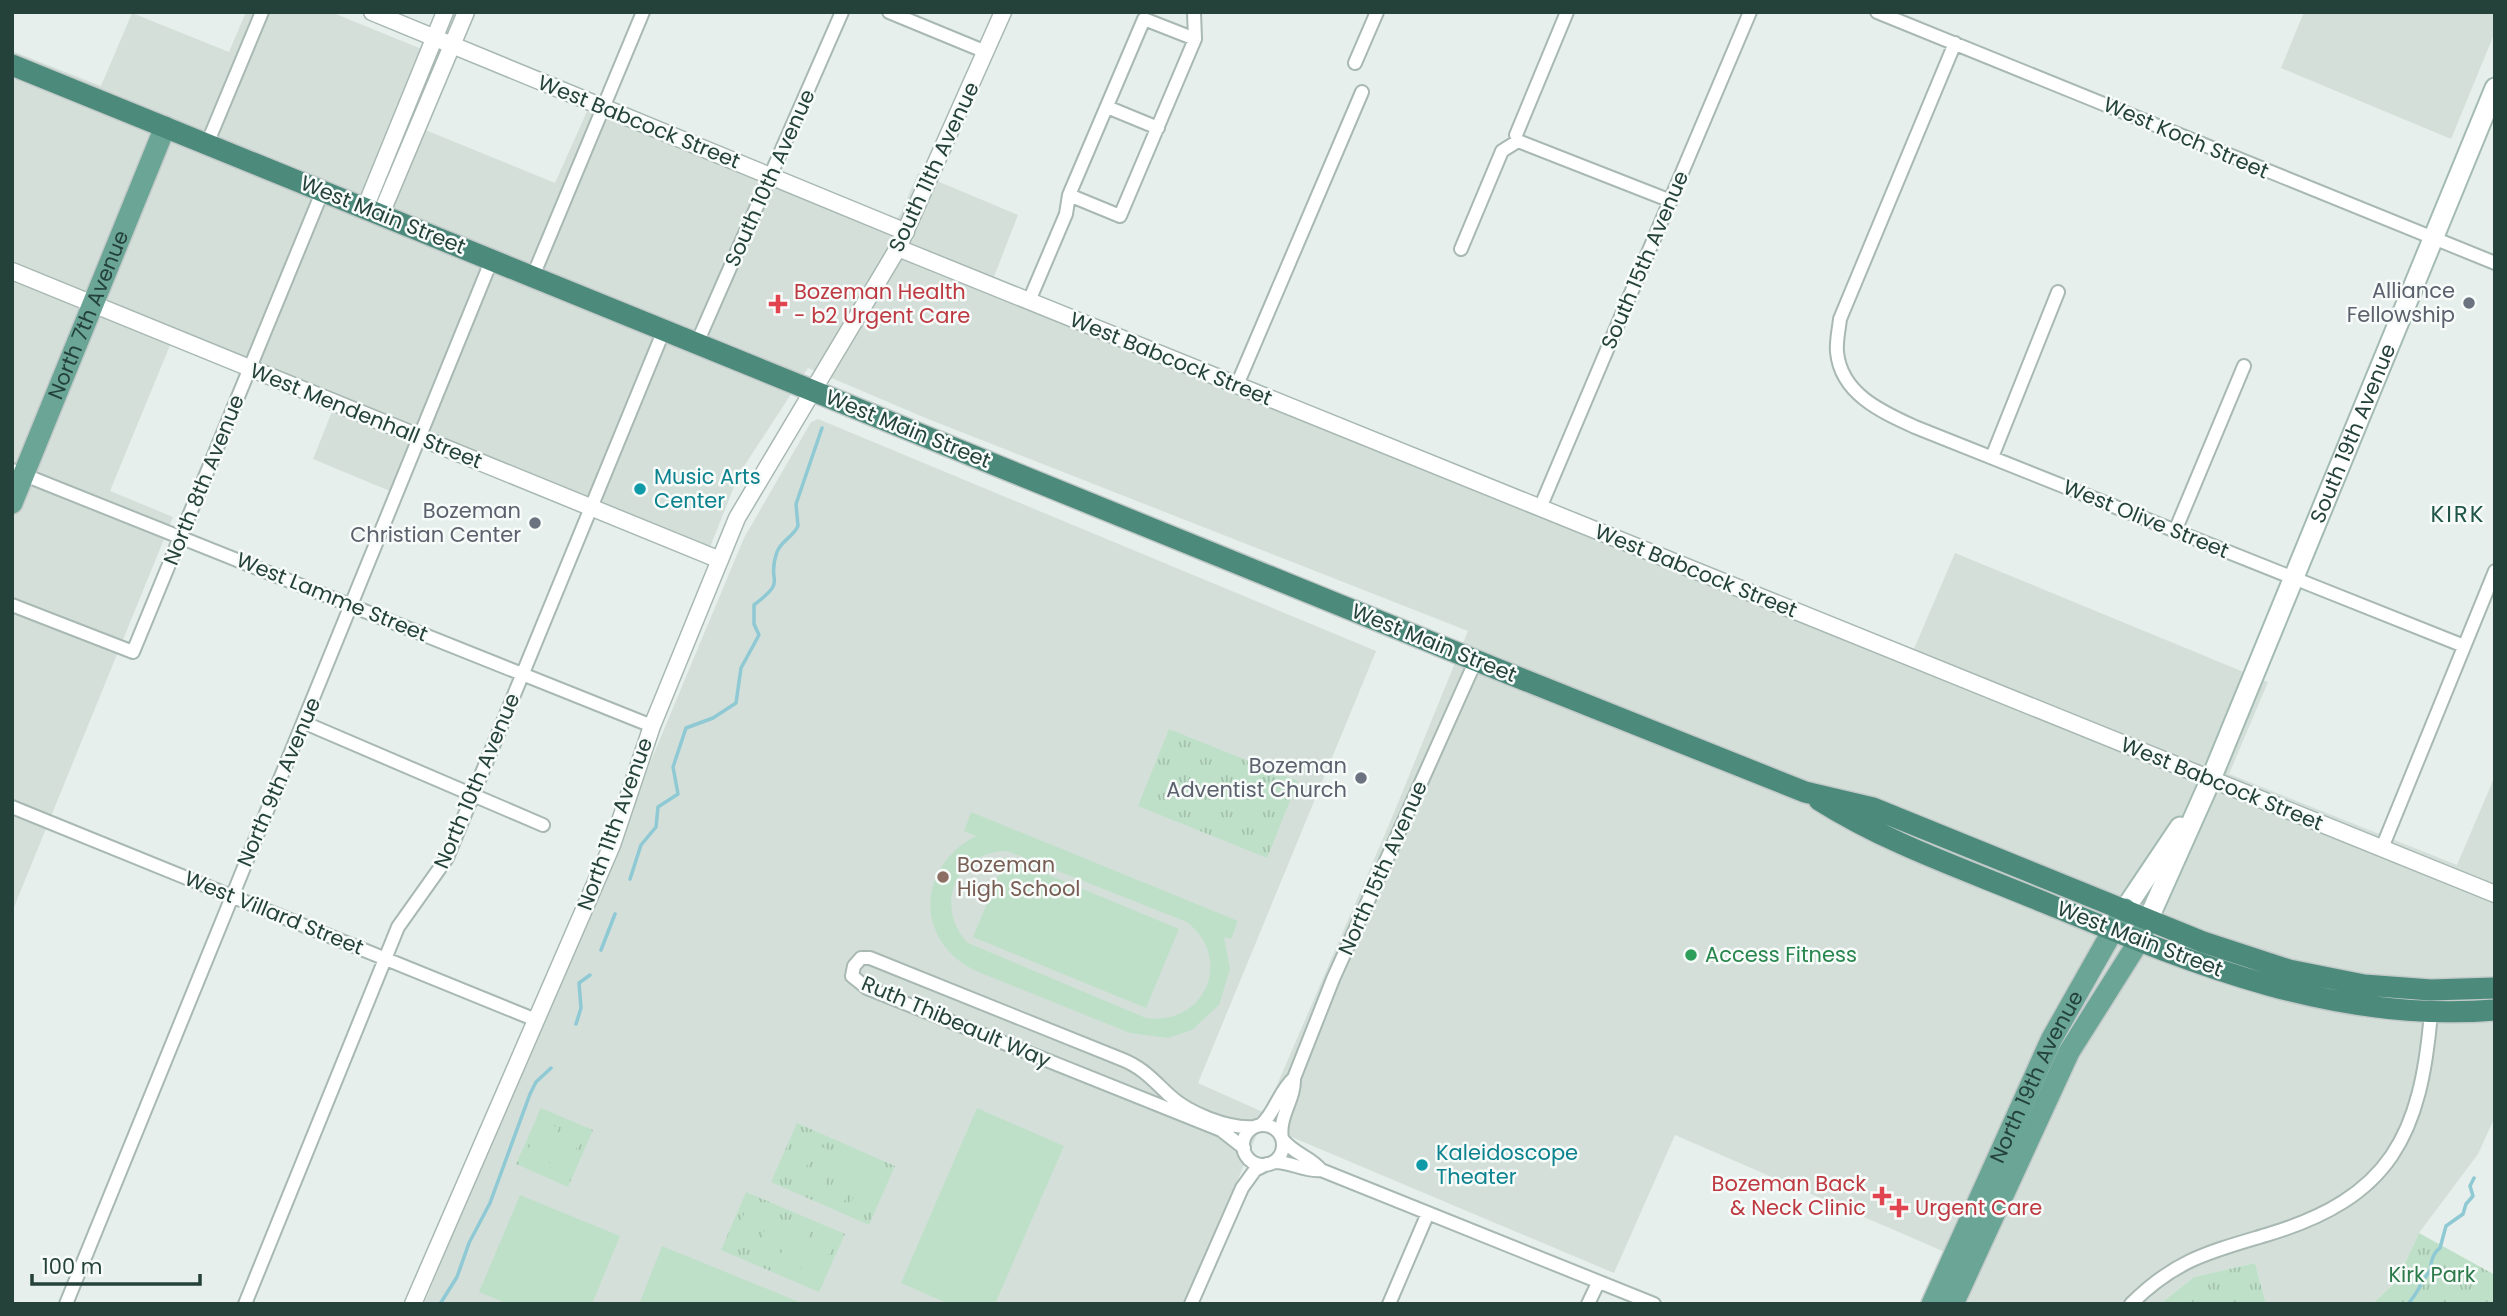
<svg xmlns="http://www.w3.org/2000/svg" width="2507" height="1316" viewBox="0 0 2507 1316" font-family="Poppins,sans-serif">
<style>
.built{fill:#d4dfda}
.park{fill:url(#park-tufts)}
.pitch{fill:#bfe0c8;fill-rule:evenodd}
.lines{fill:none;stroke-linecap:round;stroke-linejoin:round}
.stream{stroke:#8ec9d4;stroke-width:3.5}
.minor-casing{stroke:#a8b8b2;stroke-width:16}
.tertiary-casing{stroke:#a8b8b2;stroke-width:19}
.secondary-casing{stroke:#a4bbb3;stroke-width:23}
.primary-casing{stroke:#c2cac8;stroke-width:24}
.trunk-casing{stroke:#c2cac8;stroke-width:24}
.minor{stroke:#fff;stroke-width:12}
.tertiary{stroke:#fff;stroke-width:16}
.secondary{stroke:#fff;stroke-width:19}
.primary{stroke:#6aa596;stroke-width:21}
.trunk{stroke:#4c8a7c;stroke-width:21}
.worship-dot{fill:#6b7280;stroke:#f7fbf9;stroke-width:2.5}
.health-dot{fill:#e0444e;stroke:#f7fbf9;stroke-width:2.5}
.culture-dot{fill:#0f9aa8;stroke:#f7fbf9;stroke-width:2.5}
.education-dot{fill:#8d6e63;stroke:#f7fbf9;stroke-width:2.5}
.leisure-dot{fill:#2e9e5b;stroke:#f7fbf9;stroke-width:2.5}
.labels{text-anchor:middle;stroke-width:5;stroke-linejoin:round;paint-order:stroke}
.street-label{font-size:21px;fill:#24423a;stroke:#f7fbf9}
.worship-label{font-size:21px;fill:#5b616d;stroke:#f7fbf9;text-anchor:end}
.health-label{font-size:21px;fill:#be3a42;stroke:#f7fbf9;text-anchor:start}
.culture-label{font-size:21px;fill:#0d838f;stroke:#f7fbf9;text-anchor:start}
.education-label{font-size:21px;fill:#785e54;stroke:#f7fbf9;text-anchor:start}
.leisure-label{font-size:21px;fill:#27864d;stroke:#f7fbf9;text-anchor:start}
.park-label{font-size:21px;fill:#2d7a4b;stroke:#f7fbf9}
.neighbourhood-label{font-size:23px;letter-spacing:2px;fill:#1f5548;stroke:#f7fbf9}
</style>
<defs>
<pattern id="park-tufts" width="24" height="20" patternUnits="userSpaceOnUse" patternTransform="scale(1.75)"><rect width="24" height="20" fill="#bfe0c8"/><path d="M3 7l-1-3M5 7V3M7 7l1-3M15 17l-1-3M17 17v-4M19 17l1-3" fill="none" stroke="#a4c1ad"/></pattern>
</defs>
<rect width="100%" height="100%" fill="#e6efeb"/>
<path class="built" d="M246 12H331L446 59 418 127 555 183 588 109 887 233 901 213 918 173 1018 215 988 292 1908 663 1955 553 2268 682 2229 774 2457 865 2495 776V1117L2478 1154 2419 1233 2396 1282 2372 1304H2266L2255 1263 2194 1277 2160 1304H1941L1961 1259 1675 1135 1614 1273 1282 1133 1266 1113 1185 1304H424L744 538 811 422 818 419 1376 651 1198 1083 1265 1113 1391 820 1468 631 928 419 808 368 739 474 707 555 420 438 397 494 313 459 335 404 173 338 110 491 173 517 12 912V51L101 86 132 13 229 52Z
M2304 12H2495V32L2451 139 2281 68Z"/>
<path class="park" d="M1169 729 1298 781 1267 858 1138 806Z
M541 1108 593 1130 568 1187 516 1164Z
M797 1123 895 1166 869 1225 771 1182Z
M746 1192 845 1234 819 1292 721 1250Z
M2419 1233 2495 1275V1304H2372L2396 1282Z
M2255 1263 2266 1304H2160L2194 1277Z"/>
<path class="pitch" d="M971 812 1238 921 1231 939 1224 937 1230 969 1219 1005 1192 1030 1168 1038 1130 1033 976 971C914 941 916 867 976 836L964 831ZM1007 851 1187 922C1234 959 1205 1026 1146 1018L968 943C933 907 956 851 1007 851Z
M1006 857 1179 929 1146 1008 973 937Z
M977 1108 1064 1146 995 1304H949L901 1283Z
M541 1120 559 1128 542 1164 525 1157Z
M564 1130 581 1137 565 1174 548 1166Z
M799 1137 816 1145 800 1181 783 1174Z
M822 1147 838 1154 822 1191 806 1184Z
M844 1157 861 1164 845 1201 828 1193Z
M867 1167 883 1174 867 1211 851 1203Z
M520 1195 620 1236 592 1304H508L479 1292Z
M748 1205 766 1213 749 1250 732 1242Z
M772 1215 789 1223 772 1259 755 1252Z
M794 1224 811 1232 794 1268 778 1260Z
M816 1235 834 1242 817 1279 800 1271Z
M662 1246 804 1304H639Z"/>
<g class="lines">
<path class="stream" d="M630 879 641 845 656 827 658 807 678 794 673 767 686 728 713 718 736 703 741 668 759 635 754 624V605C790 577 765 585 777 552 781 541 793 537 798 526L796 504 822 428
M601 950 615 914
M576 1024 581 1008 579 983 590 975
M440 1304 457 1277 469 1243 490 1203 530 1094 536 1082 551 1068
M2408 1304C2418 1293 2422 1281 2431 1269 2430 1262 2434 1252 2440 1248L2446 1226 2463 1214 2466 1204 2473 1196 2470 1186 2474 1178"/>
<defs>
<path id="minor" d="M889 12 986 52
M1877 12 2495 263
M1955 43 1840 319C1839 329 1836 341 1837 352 1841 394 1882 412 1915 427L2464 646
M1355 63 1377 12
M1107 107 1158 128
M1516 135 1567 12
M207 144 262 12
M1069 195 1120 216 1195 39 1194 12
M1461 249 1502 151 1518 141 1671 201
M533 276 643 12
M1029 301 1066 214 1069 195 1144 19 1195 39
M697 343 842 12
M1237 385 1362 92
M1992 457 2058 292
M12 470 652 726
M1540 508 1750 12
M2175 531 2244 366
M12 605 133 652 323 190
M305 723 543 825
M12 807 536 1020
M2382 848 2495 571
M1261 1125C1276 1111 1279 1091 1294 1078
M1243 1145a20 20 0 1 1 40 0a20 20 0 1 1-40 0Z
M1282 1139C1278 1116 1295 1100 1294 1078L1333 979 1476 660
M1283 1140C1294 1154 1311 1157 1321 1170L1654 1304
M1244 1148 1221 1130 867 988 852 976 854 966 861 958H870L1121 1059C1142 1067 1153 1080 1169 1095 1188 1113 1228 1129 1254 1127
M1273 1162C1290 1161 1305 1172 1321 1170
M66 1304 492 259
M245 1304 398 927 447 858 664 330
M1191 1304 1242 1188 1255 1170 1267 1164
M1389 1304 1428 1213
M1588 1304 1598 1283
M2131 1304C2175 1260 2209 1252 2266 1235 2391 1198 2421 1135 2431 1012"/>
<path id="tertiary" d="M372 12 906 232
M365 208 445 12
M381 214 466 12
M898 248 2495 894
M12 271 720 560
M413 1304 612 845 652 726 737 518 898 248 1003 12"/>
<g id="secondary">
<path d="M2125 909 2180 827"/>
<path id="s1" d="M2148 920 2211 779 2495 88"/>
</g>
<g id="primary">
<path id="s2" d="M12 503 165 127"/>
<path id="s3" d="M1932 1304 2051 1040 2125 909"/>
<path d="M1953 1304 2069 1052 2139 941 2148 920"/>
</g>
<path id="trunk" d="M12 65 1492 667 1805 792 1873 808 2203 942 2289 970 2364 985 2431 990 2495 988
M1819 800C1884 841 1955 866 2026 895 2178 957 2326 1024 2495 1010"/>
</defs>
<use href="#minor" class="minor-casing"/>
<use href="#tertiary" class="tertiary-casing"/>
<use href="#secondary" class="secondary-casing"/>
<use href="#primary" class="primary-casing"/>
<use href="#trunk" class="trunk-casing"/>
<use href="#minor" class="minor"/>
<use href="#tertiary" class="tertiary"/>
<use href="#secondary" class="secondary"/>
<use href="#primary" class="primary"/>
<use href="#trunk" class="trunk"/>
</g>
<g class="worship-dot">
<circle cx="2469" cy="303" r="7"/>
<circle cx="535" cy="523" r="7"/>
<circle cx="1361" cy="778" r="7"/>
</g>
<g class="health-dot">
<path d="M774.5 293.5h7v7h7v7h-7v7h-7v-7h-7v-7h7z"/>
<path d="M1878.5 1185.5h7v7h7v7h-7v7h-7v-7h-7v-7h7z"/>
<path d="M1895.5 1197.5h7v7h7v7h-7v7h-7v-7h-7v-7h7z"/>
</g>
<g class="culture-dot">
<circle cx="640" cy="489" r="7"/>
<circle cx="1422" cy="1165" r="7"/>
</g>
<circle class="education-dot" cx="943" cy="877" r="7"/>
<circle class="leisure-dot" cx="1691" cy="955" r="7"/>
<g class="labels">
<g class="street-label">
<text transform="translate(639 122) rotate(22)" y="7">West Babcock Street</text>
<text transform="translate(2186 138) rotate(23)" y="7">West Koch Street</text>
<text transform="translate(934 167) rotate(-65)" y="7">South 11th Avenue</text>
<text transform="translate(770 178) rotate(-66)" y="7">South 10th Avenue</text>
<text transform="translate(383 215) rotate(22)" y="7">West Main Street</text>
<text transform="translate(1645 260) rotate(-67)" y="7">South 15th Avenue</text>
<text dy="7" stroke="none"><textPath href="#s2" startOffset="203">North 7th Avenue</textPath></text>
<text transform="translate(1171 359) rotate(22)" y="7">West Babcock Street</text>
<text transform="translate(366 416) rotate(22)" y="7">West Mendenhall Street</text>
<text transform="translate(908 429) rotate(22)" y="7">West Main Street</text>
<text dy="7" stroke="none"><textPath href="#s1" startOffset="528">South 19th Avenue</textPath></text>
<text transform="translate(204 480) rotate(-68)" y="7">North 8th Avenue</text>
<text transform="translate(2146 519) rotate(22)" y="7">West Olive Street</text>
<text transform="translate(1696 571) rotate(22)" y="7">West Babcock Street</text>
<text transform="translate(332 597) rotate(22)" y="7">West Lamme Street</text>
<text transform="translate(1434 643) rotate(22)" y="7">West Main Street</text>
<text transform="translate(477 781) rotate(-67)" y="7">North 10th Avenue</text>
<text transform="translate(279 782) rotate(-67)" y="7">North 9th Avenue</text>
<text transform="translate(2222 784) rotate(22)" y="7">West Babcock Street</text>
<text transform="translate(615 824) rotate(-70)" y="7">North 11th Avenue</text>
<text transform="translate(1383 868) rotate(-66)" y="7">North 15th Avenue</text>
<text transform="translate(274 913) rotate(22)" y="7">West Villard Street</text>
<text transform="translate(2140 939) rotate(21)" y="7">West Main Street</text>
<text transform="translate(956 1022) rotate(23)" y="7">Ruth Thibeault Way</text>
<text dy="7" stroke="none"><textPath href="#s3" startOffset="250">North 19th Avenue</textPath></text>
</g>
<g class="worship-label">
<text x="2455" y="298">Alliance<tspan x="2455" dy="24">Fellowship</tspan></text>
<text x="521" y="518">Bozeman<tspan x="521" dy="24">Christian Center</tspan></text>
<text x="1347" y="773">Bozeman<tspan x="1347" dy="24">Adventist Church</tspan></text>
</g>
<g class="health-label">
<text x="794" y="299">Bozeman Health<tspan x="794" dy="24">- b2 Urgent Care</tspan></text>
<text x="1866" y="1191" text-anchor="end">Bozeman Back<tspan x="1866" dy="24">&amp; Neck Clinic</tspan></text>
<text x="1915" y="1215">Urgent Care</text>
</g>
<g class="culture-label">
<text x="654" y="484">Music Arts<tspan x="654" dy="24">Center</tspan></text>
<text x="1436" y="1160">Kaleidoscope<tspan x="1436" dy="24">Theater</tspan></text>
</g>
<g class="education-label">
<text x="957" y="872">Bozeman<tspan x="957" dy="24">High School</tspan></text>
</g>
<g class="leisure-label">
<text x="1705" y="962">Access Fitness</text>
</g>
<g class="park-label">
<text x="2432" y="1282">Kirk Park</text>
</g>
<g class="neighbourhood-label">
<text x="2458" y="522">KIRK</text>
</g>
</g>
<rect width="2507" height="1316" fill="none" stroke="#24423a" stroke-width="28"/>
<path d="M32 1274v10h168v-10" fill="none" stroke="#24423a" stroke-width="3.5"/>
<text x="42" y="1274" font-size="21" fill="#24423a" stroke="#f7fbf9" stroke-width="5" paint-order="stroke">100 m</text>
</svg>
